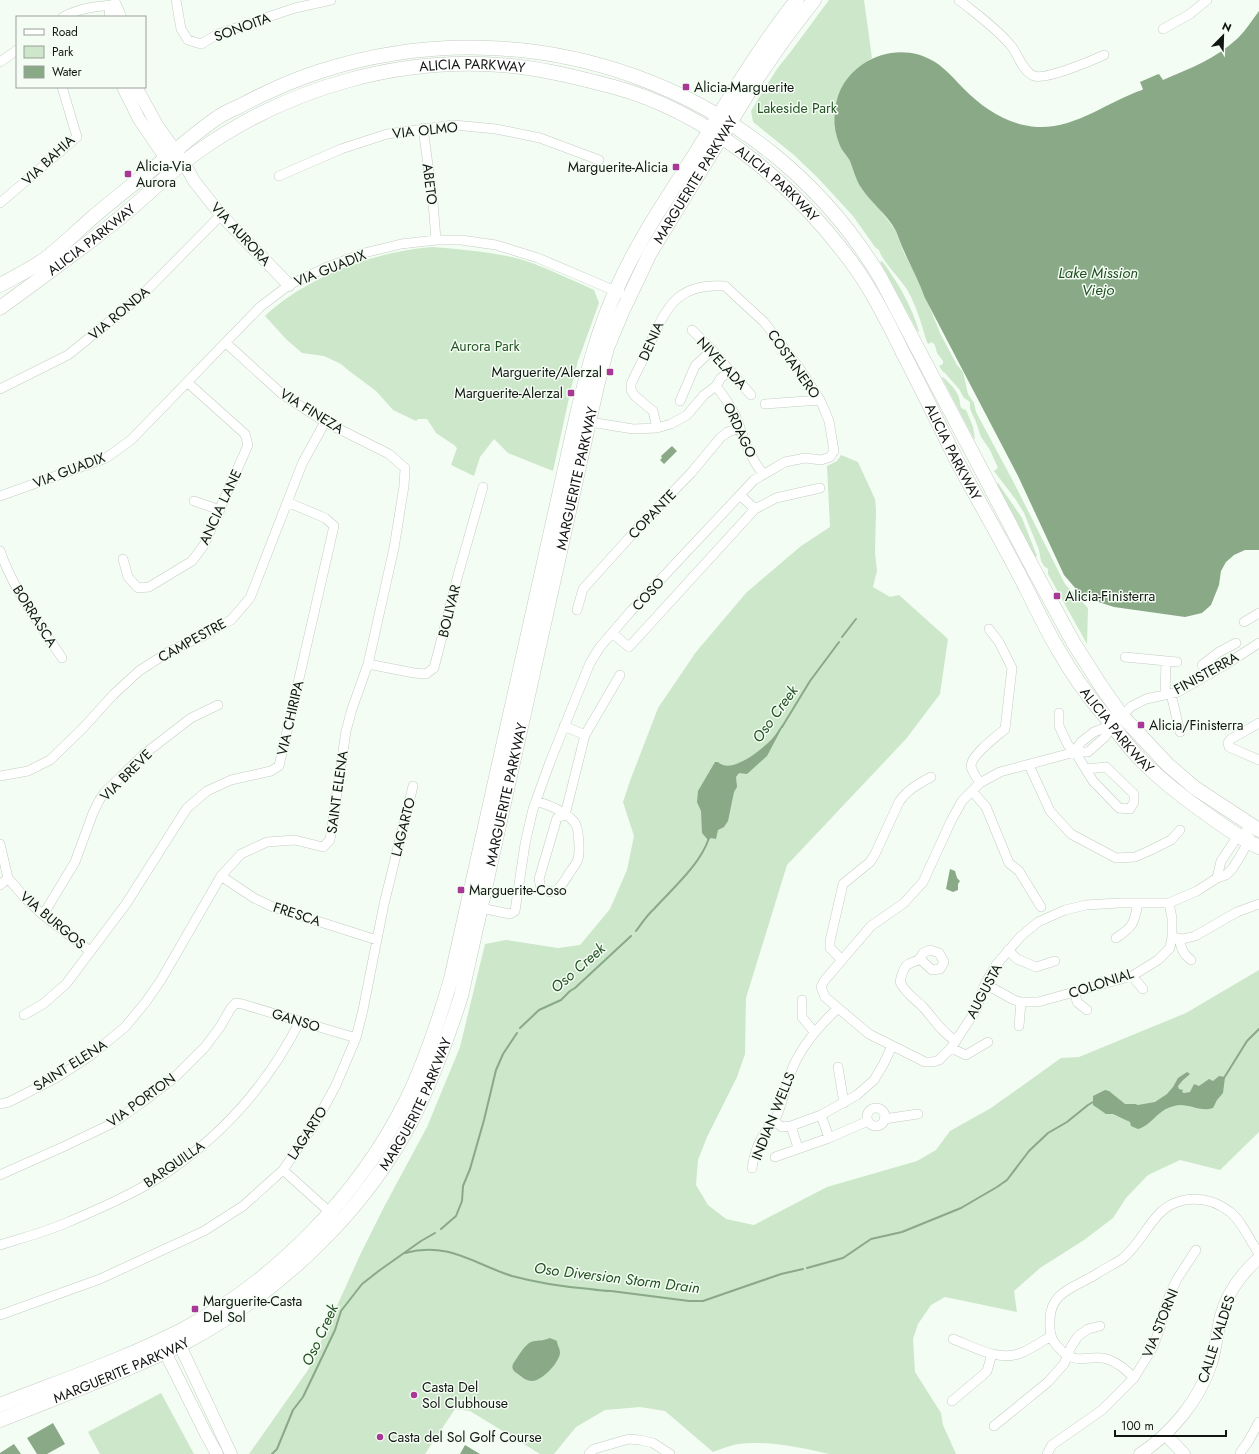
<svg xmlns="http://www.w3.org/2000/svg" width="1259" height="1454" viewBox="0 0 1259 1454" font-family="Jost,sans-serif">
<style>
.green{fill:#cce7ca}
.water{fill:#89a987}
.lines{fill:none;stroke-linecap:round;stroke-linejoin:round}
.stream{stroke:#89a987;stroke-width:2}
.street-casing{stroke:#c4cdc3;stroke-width:10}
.secondary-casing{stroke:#c4cdc3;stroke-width:13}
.primary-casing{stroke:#c4cdc3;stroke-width:15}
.street{stroke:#fff;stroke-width:9}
.secondary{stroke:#fff;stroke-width:12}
.primary{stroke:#fff;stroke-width:14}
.poi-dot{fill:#a83895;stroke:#f4fdf3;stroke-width:1.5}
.labels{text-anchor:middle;stroke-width:3;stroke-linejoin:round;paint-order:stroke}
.street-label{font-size:14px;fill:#121612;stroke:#f4fdf3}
.poi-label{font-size:14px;fill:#121612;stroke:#f4fdf3;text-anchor:start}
.park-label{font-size:14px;fill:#245123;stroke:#f4fdf3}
.water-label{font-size:15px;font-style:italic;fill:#235022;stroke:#f4fdf3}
</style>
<rect width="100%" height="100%" fill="#f4fdf3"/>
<path class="green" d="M829 0H864L872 58 854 71 843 86 836 102 834 118 835 122 860 186 877 206 896 231 904 253 917 277 941 335 957 365 963 372 968 394 974 403 976 412 1014 483 1065 584 1088 608 1087 644 1048 574V569L1044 566 1041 561 1039 550 1024 513 1016 500 994 471 998 468 990 450 981 437 976 422 970 409V402L964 398 959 389 944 372H943L939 366 943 364V361L937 353 935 345 932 342 928 344C925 338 924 332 922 326 918 313 913 299 906 288 898 276 883 262 879 250L875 247 853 216 818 178 794 155 753 122 751 111 763 91 777 69 792 50Z
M432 247C466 250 500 252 532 263 553 271 574 281 594 290L599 303 578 361 571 389 553 471 508 453 494 439 480 457 474 476 451 465 457 448 454 445 436 433 427 419H418L416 421 393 410 376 391 348 370 341 364 324 356 302 353 286 339 265 316C306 277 376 251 432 247Z
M882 261C898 282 911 305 919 331L918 332 880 262Z
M943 377C949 383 957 390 959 398 961 404 958 408 966 410L973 427 975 439H974L942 378Z
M841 455 858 462 875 499 876 510 875 553 877 571 873 587 890 597 899 595 948 639 940 694 906 739 787 865 746 998 745 1054 737 1077 707 1137 698 1160 696 1185 708 1205 726 1219 754 1225 827 1187 917 1161 936 1150 950 1131 991 1108 1061 1058 1079 1057 1186 1013 1259 970V1132L1220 1170 1180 1160 1148 1175 1126 1198 1113 1218 1084 1240 1040 1268 1014 1291 1017 1312 945 1297 931 1305 918 1324 913 1339 915 1372 941 1413 943 1425 956 1454H829C803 1448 765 1440 739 1444 731 1445 721 1449 713 1452L665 1411 640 1407 605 1410 576 1427 554 1454H540L470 1411 455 1409 425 1454H249L308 1370 360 1255 384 1207 427 1127 460 1047 485 944 506 940 558 948 580 945 610 909 627 870 634 836 623 802 630 781 658 708 696 652 746 593 801 546 830 527 827 466 837 461Z
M998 483 1022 518 1037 556 1035 557 997 484Z
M161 1393 194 1454H100L88 1432Z"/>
<path class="water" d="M1259 11V550H1245L1234 555 1226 562 1221 571 1219 585 1211 605 1202 613 1185 617 1114 607 1083 597 1064 575 1018 476 925 298C919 281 911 267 904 251 901 245 899 238 896 231 887 214 870 202 860 186 856 179 853 169 850 161 847 155 841 150 839 143 833 128 833 111 838 96 852 57 900 40 935 62 946 69 955 80 964 89 984 109 1008 125 1037 127 1075 129 1107 102 1142 90L1143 89 1140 82 1156 75 1159 74 1163 80C1189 69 1217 58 1238 38 1246 30 1252 20 1259 11Z
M672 446 677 451 664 464 660 460 662 458 661 456Z
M782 725 783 726 767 756 747 774 739 773 736 777 737 787 734 792 728 821 724 827 718 830 716 839 711 838 708 840 702 833 701 811 697 802 698 791 715 762H718C731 775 761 750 771 740 775 736 778 730 782 725Z
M950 869 955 871 957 878 960 881 958 884V890L953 892 946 889Z
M1187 1072 1190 1074 1183 1080 1178 1086 1179 1089 1183 1090 1182 1092 1184 1093 1190 1092 1194 1084 1199 1086 1209 1079 1213 1081 1219 1076 1225 1077 1223 1093 1217 1100 1213 1108C1199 1113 1188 1102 1174 1106 1157 1110 1151 1126 1138 1129L1131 1126 1130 1122 1113 1114H1106L1093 1105V1096L1105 1090 1109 1091 1125 1104H1135L1138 1105 1155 1102 1167 1094 1173 1087 1178 1078Z
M550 1338 557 1341C557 1345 560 1348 560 1353 559 1363 542 1381 532 1381 526 1381 522 1377 518 1374 514 1371 511 1369 513 1364 518 1357 526 1341 535 1341 542 1340 542 1341 550 1338Z
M53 1423 65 1444 47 1454H37L27 1438Z
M14 1444 21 1454H0V1453Z
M465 1445 480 1454H460Z"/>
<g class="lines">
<path class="stream" d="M842 637 856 619
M782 727 810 681 839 642
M636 931C642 923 647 915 654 909 673 888 700 865 709 838
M520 1028 539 1010 561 1000 570 991 575 988 631 936
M1224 1078 1247 1041 1259 1029
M441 1229 456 1216 462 1201 463 1186 470 1169 484 1120 496 1070 503 1054 517 1033
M405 1253C448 1241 474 1264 512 1276 538 1283 564 1287 590 1289 597 1290 604 1291 611 1291L689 1301H703L781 1274 803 1269
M807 1268 843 1258 871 1239 902 1232 961 1208 997 1187 1007 1180 1029 1151 1048 1133 1067 1122 1088 1105 1093 1102
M272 1454 277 1449 293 1410 303 1397 335 1330 341 1311 362 1284 380 1270 421 1241 435 1233"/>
<defs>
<path id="street" d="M176 0 181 29 188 40 201 44 218 34 295 8 331 0
M959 0C976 14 998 29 1012 47 1018 55 1023 72 1034 76 1046 80 1091 61 1104 55
M63 17C80 8 96 6 115 5V1
M1163 29 1190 14 1207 0
M0 62 17 50
M423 128 433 202 436 240
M279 176 341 149 387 134 454 125 496 129 540 138 599 160
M0 203 77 137 62 87
M692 330 712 350 751 395
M716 386C723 395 730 405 735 415 744 437 748 455 763 474
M0 389 68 355 141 296 221 215
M680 401 695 366 712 350
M765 404 820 400
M584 421 633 429 657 428 671 424 687 415 704 395 716 386 721 378 730 370
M740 495 755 509
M0 496 106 458 131 440 260 307 289 285 325 268 364 253 401 244 436 240H461L496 245 538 258 620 293
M194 501 220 510
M0 551C14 591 39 623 62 658
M123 559 128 577 138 588 149 587 192 561 204 545 248 445 245 434 187 382
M577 610 583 589 637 529 691 473 721 437 728 432 739 428
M1244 622 1259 613
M612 633 629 647 755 509 776 498 820 488
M1125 657 1177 662
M368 664 414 673 426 674 434 668 458 575 483 487
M1202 665 1219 652 1236 643
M1171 694 1180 732
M1165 695 1166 661
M1059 713V726L1068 745 1075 752 1093 781 1119 808 1130 809 1134 802V794L1106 767 1086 769
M1259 723 1231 739 1228 743 1229 747 1259 760
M1112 725 1105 737 1088 752H1075L1000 772 980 783 962 801 951 821 923 882 904 903 871 926 824 981 821 987 825 997 869 1034 925 1062H933L939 1060 951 1048 976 1010 985 984 996 965 1021 936 1038 922 1065 910 1086 905 1119 903H1169L1197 891 1217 878 1226 875 1232 869 1241 855 1250 838
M564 726 585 735
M1075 752 1081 742 1094 732 1112 725 1132 706 1146 699 1178 692 1225 665 1259 643
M1029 765 1050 811 1071 834 1116 858 1135 857 1151 850 1171 840 1180 830
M0 776 28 771 50 760 82 729 113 695 139 671 170 651 203 636 231 620 250 598 302 464 325 422
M980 783C977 778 972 772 971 766 971 755 997 736 1005 729L1012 668 999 642 989 629
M972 791 986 807 1009 863 1019 871 1041 907
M536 801C549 805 566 811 575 823 579 828 580 853 578 859 577 863 573 868 570 872 563 883 556 899 541 888L539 879 557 818 565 815
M565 815 585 735 620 675
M0 844 8 878 25 898 43 915 90 951
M221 876 254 898 273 907 377 940
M1217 878 1221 861 1238 836 1254 827
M0 885 8 878
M476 907 510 914 515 911 525 844 533 809 550 762 590 663 600 647 631 611 754 480 785 462 805 458 821 460 830 457 834 451 829 421 825 411 820 400 800 369 764 322 725 286C682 283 668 302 652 339 646 354 638 369 631 384V390L635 396 653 411 657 428
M43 915 75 862 93 813 100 799 105 792 143 755 191 718 218 705
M1172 937 1183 939 1195 936 1237 912 1259 904
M1116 938C1133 927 1134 924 1138 903
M1179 938C1181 948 1183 954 1191 960
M1008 950 1017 959 1036 967 1055 961
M920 959 932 970 940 969 944 962 939 953 930 950 923 953C918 965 913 959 906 966 903 970 901 977 900 982 905 993 915 999 923 1007 934 1019 942 1033 956 1041
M842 960 830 948V941L843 884 870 862 875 854 899 802C907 790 918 784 931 777
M1132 976 1143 989
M985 984 1014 1000 1021 1002H1038L1132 976 1158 960 1170 948 1172 937V918L1169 903
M1075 992 1077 1002 1087 1010
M802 1000V1017L814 1032
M24 1015 43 1004 66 984 126 904 187 808 207 791 231 780 271 771 279 766 334 526 325 518 287 502
M1019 1026 1021 1002
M951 1048 966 1055 988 1042
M838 1067 844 1103
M0 1104 9 1102 56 1078 90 1056 125 1027 145 1003 161 980 221 876 241 854 267 842 295 840 323 847 330 840 346 731 352 709 368 664 394 548 404 486 405 468 389 454 325 422 282 394 226 343
M867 1117a9 9 0 1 1 18 0a9 9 0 1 1-18 0Z
M821 1115 829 1138
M884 1119 918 1114
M774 1121 782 1127 791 1126 821 1115 857 1095 874 1080 883 1065 892 1046
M791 1126 798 1148
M775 1157 829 1138 868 1121
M752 1168C754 1155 758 1142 766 1131 768 1127 771 1125 774 1121 782 1108 785 1087 791 1072 800 1047 819 1026 838 1008
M283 1170 334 1216
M0 1175 65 1146 113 1123 144 1101 174 1078 205 1047 220 1027 231 1008 236 1003 242 1004 356 1038
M0 1245C22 1238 45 1232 66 1223 101 1208 138 1192 169 1171 226 1132 269 1082 300 1021
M0 1315 100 1279 204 1231 243 1206 283 1170 316 1122 336 1085 356 1038 363 1010 384 904 413 786
M953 1339C974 1347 998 1362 1021 1353 1031 1349 1041 1342 1051 1336
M1134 1378C1126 1370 1119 1363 1107 1359 1088 1354 1076 1367 1059 1348 1056 1345 1052 1340 1051 1335 1050 1332 1050 1327 1050 1323 1048 1291 1077 1287 1098 1273 1106 1268 1114 1264 1122 1259 1137 1247 1145 1229 1158 1215 1177 1194 1209 1195 1230 1212 1241 1220 1251 1242 1259 1254
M952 1401 983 1375 987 1371 992 1354
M994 1426 1048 1382 1064 1364 1071 1347 1078 1336 1088 1329 1100 1326
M1240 1453 1248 1442 1259 1422
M589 1454 594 1449 629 1439 640 1440 653 1443 670 1454
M1047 1454 1052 1445 1102 1410 1134 1378 1153 1347 1161 1325 1162 1317 1170 1294 1177 1279 1196 1250"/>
<path id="secondary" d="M111 17V11L115 5 119 14 120 17
M123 87 139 119 171 166
M136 87 157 125 184 163 194 181 221 215 289 285
M176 1337 231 1454
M161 1344 206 1434 217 1454
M1165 1434 1184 1454
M1140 1454C1172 1433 1199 1400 1211 1364 1216 1348 1217 1332 1221 1316 1227 1293 1241 1274 1259 1258"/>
<g id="primary">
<path d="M0 285C15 277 31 269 45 259 61 247 76 232 92 218 115 198 140 179 164 160 181 146 199 130 217 118 224 113 233 109 240 106 266 92 293 80 321 71 532 3 765 86 880 277L1035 572 1073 642 1101 686 1122 716 1168 765 1195 788 1259 830"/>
<path id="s1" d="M0 308C39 279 79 251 117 220 144 199 168 173 196 153 289 86 407 53 521 67 553 71 584 79 614 87 663 100 704 123 744 153 788 186 825 225 857 270 875 296 889 324 903 353 922 389 939 425 957 461 980 504 1005 546 1027 590 1037 610 1047 631 1059 651 1073 676 1090 699 1109 721 1119 734 1129 748 1142 761 1160 779 1180 795 1201 810 1220 823 1238 838 1259 847"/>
<path d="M0 1405C61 1381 123 1360 182 1330 276 1281 360 1194 407 1099 426 1060 439 1020 451 979L576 419C587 373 598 329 618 286 640 236 673 190 702 143 732 94 761 45 797 0"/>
<path id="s2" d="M0 1420C46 1402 92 1384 138 1364 155 1357 172 1350 188 1341 282 1290 365 1211 414 1116 433 1077 448 1037 461 996L597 386 607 348 622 312 650 253 760 74 785 38 814 0"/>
</g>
</defs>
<use href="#street" class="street-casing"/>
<use href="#secondary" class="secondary-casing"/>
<use href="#primary" class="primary-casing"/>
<use href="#street" class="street"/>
<use href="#secondary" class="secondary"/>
<use href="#primary" class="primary"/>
</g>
<g class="poi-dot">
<rect x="682" y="83" width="8" height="8" rx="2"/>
<rect x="672" y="163" width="8" height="8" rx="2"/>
<rect x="124" y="170" width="8" height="8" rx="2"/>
<rect x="606" y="368" width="8" height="8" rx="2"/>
<rect x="567" y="389" width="8" height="8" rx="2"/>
<rect x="1053" y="592" width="8" height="8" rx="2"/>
<rect x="1137" y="721" width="8" height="8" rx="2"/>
<rect x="457" y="886" width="8" height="8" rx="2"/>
<rect x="191" y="1305" width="8" height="8" rx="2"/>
<circle cx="414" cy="1395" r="4"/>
<circle cx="380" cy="1437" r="4"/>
</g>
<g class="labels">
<g class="street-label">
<text transform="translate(242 27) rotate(-20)" y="5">SONOITA</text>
<text dy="5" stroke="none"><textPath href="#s1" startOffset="545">ALICIA PARKWAY</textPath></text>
<text transform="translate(425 130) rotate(-6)" y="5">VIA OLMO</text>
<text transform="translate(48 160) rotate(-43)" y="5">VIA BAHIA</text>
<text dy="5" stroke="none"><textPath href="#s2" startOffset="1511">MARGUERITE PARKWAY</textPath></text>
<text transform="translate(430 184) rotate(83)" y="5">ABETO</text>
<text dy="5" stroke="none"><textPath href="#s1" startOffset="881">ALICIA PARKWAY</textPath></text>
<text transform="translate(241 234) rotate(47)" y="5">VIA AURORA</text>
<text dy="5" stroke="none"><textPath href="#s1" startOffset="114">ALICIA PARKWAY</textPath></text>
<text transform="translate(330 268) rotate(-22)" y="5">VIA GUADIX</text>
<text transform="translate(119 313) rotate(-40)" y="5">VIA RONDA</text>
<text transform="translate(651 341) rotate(-66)" y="5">DENIA</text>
<text transform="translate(722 363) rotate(47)" y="5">NIVELADA</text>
<text transform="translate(794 364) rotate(55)" y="5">COSTANERO</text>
<text transform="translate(312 411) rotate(32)" y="5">VIA FINEZA</text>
<text transform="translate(740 430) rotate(65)" y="5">ORDAGO</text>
<text dy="5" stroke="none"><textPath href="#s1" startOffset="1205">ALICIA PARKWAY</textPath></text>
<text transform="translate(69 470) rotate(-21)" y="5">VIA GUADIX</text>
<text dy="5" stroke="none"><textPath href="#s2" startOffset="1187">MARGUERITE PARKWAY</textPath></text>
<text transform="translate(220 507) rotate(-65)" y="5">ANCIA LANE</text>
<text transform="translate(652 514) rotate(-46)" y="5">COPANTE</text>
<text transform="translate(648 594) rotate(-47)" y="5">COSO</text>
<text transform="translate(449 611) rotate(-76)" y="5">BOLIVAR</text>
<text transform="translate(35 616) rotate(58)" y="5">BORRASCA</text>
<text transform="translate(192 640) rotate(-29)" y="5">CAMPESTRE</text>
<text transform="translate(1206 673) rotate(-29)" y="5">FINISTERRA</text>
<text transform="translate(290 718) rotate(-77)" y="5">VIA CHIRIPA</text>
<text dy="5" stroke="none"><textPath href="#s1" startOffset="1529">ALICIA PARKWAY</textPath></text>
<text transform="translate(126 775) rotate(-45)" y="5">VIA BREVE</text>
<text transform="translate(337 792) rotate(-82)" y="5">SAINT ELENA</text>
<text dy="5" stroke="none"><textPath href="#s2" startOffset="863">MARGUERITE PARKWAY</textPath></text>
<text transform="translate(403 827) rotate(-76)" y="5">LAGARTO</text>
<text transform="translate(297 914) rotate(18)" y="5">FRESCA</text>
<text transform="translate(53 920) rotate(40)" y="5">VIA BURGOS</text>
<text transform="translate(1101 983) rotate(-18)" y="5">COLONIAL</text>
<text transform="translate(984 991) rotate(-62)" y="5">AUGUSTA</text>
<text transform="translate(296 1020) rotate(17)" y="5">GANSO</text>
<text transform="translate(70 1065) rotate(-32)" y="5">SAINT ELENA</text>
<text transform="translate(141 1100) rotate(-36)" y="5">VIA PORTON</text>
<text dy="5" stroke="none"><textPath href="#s2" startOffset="539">MARGUERITE PARKWAY</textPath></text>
<text transform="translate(773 1116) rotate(-68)" y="5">INDIAN WELLS</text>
<text transform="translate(307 1133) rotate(-57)" y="5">LAGARTO</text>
<text transform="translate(174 1164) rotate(-35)" y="5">BARQUILLA</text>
<text transform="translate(1160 1323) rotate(-68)" y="5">VIA STORNI</text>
<text transform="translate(1216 1339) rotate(-72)" y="5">CALLE VALDES</text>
<text dy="5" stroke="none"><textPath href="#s2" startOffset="131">MARGUERITE PARKWAY</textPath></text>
</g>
<g class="poi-label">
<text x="694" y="92">Alicia-Marguerite</text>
<text x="136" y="171">Alicia-Via<tspan x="136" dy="16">Aurora</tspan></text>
<text x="668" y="172" text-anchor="end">Marguerite-Alicia</text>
<text x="602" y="377" text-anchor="end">Marguerite/Alerzal</text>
<text x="563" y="398" text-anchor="end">Marguerite-Alerzal</text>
<text x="1065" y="601">Alicia-Finisterra</text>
<text x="1149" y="730">Alicia/Finisterra</text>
<text x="469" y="895">Marguerite-Coso</text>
<text x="203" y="1306">Marguerite-Casta<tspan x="203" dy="16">Del Sol</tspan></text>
<text x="422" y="1392">Casta Del<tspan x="422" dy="16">Sol Clubhouse</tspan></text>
<text x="388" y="1442">Casta del Sol Golf Course</text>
</g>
<g class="park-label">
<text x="797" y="113">Lakeside Park</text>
<text x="485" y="351">Aurora Park</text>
</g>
<g class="water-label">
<text x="1098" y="278">Lake Mission<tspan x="1098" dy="17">Viejo</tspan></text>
<text transform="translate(775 714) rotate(-54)" y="5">Oso Creek</text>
<text transform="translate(578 968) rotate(-41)" y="5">Oso Creek</text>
<text transform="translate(617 1278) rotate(7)" y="5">Oso Diversion Storm Drain</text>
<text transform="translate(320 1335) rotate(-65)" y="5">Oso Creek</text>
</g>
</g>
<rect x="16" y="16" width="130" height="72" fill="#f4fdf3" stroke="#9aa199"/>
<rect x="24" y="29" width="20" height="6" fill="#ffffff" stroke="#9aa199"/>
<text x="52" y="36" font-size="12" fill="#121612">Road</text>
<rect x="24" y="46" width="20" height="12" fill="#cce7ca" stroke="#9aa199"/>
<text x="52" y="56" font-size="12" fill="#121612">Park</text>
<rect x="24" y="66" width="20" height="12" fill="#89a987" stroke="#9aa199"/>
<text x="52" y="76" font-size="12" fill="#121612">Water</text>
<g transform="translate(1223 36) rotate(23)" stroke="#f4fdf3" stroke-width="3" paint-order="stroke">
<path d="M0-3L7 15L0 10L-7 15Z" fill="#121612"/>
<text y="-6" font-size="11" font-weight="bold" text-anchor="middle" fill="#121612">N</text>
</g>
<path d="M1115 1430v6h111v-6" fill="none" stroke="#121612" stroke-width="2"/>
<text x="1121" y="1430" font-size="12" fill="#121612" stroke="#f4fdf3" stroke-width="3" paint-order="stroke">100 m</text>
</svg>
